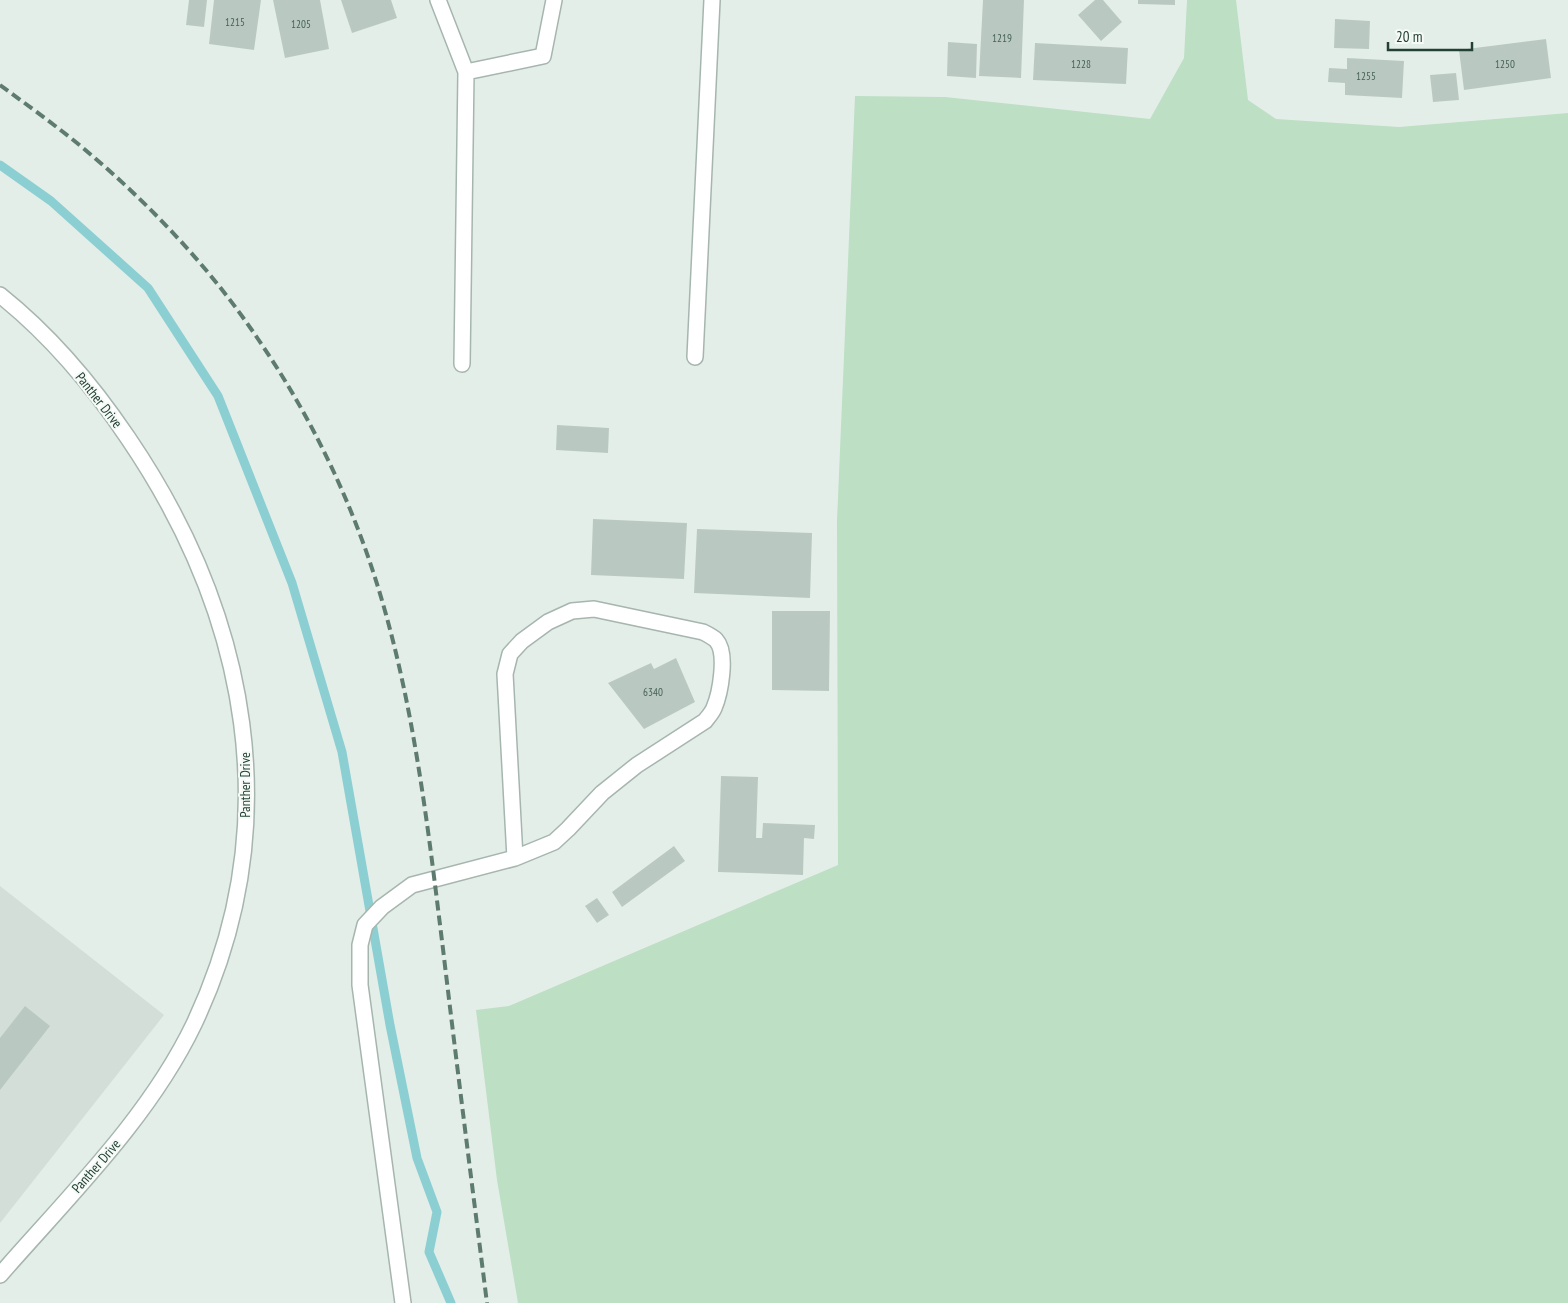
<svg xmlns="http://www.w3.org/2000/svg" width="1568" height="1303" viewBox="0 0 1568 1303" font-family="'PT Sans Narrow',sans-serif">
<style>
.built{fill:#d2ded7}
.green{fill:#bddfc3}
.lines{fill:none;stroke-linecap:round;stroke-linejoin:round}
.stream{stroke:#8ccfd3;stroke-width:9}
.building{fill:#b9c9c1}
.minor-casing{stroke:#a6b6af;stroke-width:18}
.minor{stroke:#fff;stroke-width:15}
.rail{stroke:#5e7b70;stroke-width:4;stroke-dasharray:10 5;stroke-linecap:butt}
.labels{text-anchor:middle;stroke-width:4;stroke-linejoin:round;paint-order:stroke}
.number-label{font-size:11px;fill:#486258}
.street-label{font-size:14px;fill:#234035;stroke:#f5faf7}
</style>
<rect width="100%" height="100%" fill="#e4eee9"/>
<path class="built" d="M0 886 164 1015 0 1223Z"/>
<path class="green" d="M1187 0H1236L1248 100 1276 119 1399 127 1568 113V1303H518L497 1180 476 1010 509 1006 838 865 837 521 855 96 945 97 1150 119 1184 58Z"/>
<g class="lines">
<path class="stream" d="M0 165 51 201 148 288 218 396 292 583 342 752 390 1025 417 1158 437 1212 429 1252 451 1303"/>
</g>
<path class="building" d="M189 0H207L204 27 186 25Z
M214 0H261L254 50 209 44Z
M273 0H320L329 49 285 58Z
M341 0H391L397 18 352 33Z
M983 0H1024L1021 78 979 76Z
M1095 0H1103L1122 22 1101 41 1078 15Z
M1138 0H1175V5L1138 4Z
M1335 19 1370 21 1369 49 1334 48Z
M1546 39 1551 78 1464 90 1459 50Z
M948 42 977 44 976 78 947 76Z
M1035 43 1128 48 1126 84 1033 80Z
M1347 58 1404 61 1402 98 1345 95V83L1328 82 1329 68 1347 69Z
M1456 73 1459 100 1433 102 1430 75Z
M557 425 609 428 608 453 556 450Z
M593 519 687 523 684 579 591 575Z
M697 529 812 533 810 598 694 593Z
M772 611H830L829 691 772 690Z
M676 658 695 702 644 729 608 683 651 663 654 669Z
M721 776 758 777 756 838H762L763 823 815 825 814 839 804 838 803 875 718 872Z
M674 846 685 861 622 907 612 892Z
M597 898 609 915 597 923 585 906Z
M25 1006 50 1026 0 1090V1038Z"/>
<g class="lines">
<defs>
<path id="minor" d="M438 0 466 72 462 364
M466 72 543 56 554 0
M0 295C50 335 93 386 128 438 249 616 288 825 194 1024 149 1118 68 1197 0 1275
M695 357 712 0
M403 1303 360 985V945L365 925 382 907 412 885 515 858 554 842 568 829 602 793 637 765 705 721C708 717 712 713 714 708 720 694 728 653 716 640 713 637 707 634 703 632L594 609 572 611 548 622 522 641 510 654 505 674 515 858"/>
</defs>
<use href="#minor" class="minor-casing"/>
<use href="#minor" class="minor"/>
<path class="rail" d="M0 85C26 104 52 123 77 143 145 199 209 266 258 339 315 422 358 514 385 611 416 721 429 836 443 949 457 1067 472 1185 487 1303"/>
</g>
<g class="labels">
<g class="number-label">
<text x="235" y="26">1215</text>
<text x="301" y="28">1205</text>
<text x="1002" y="42">1219</text>
<text x="1081" y="68">1228</text>
<text x="1505" y="68">1250</text>
<text x="1366" y="80">1255</text>
<text x="653" y="696">6340</text>
</g>
<g class="street-label">
<text transform="translate(99 400) rotate(52)" y="5">Panther Drive</text>
<text transform="translate(245 785) rotate(-90)" y="5">Panther Drive</text>
<text transform="translate(96 1166) rotate(-49)" y="5">Panther Drive</text>
</g>
</g>
<path d="M1388 42v8h84v-8" fill="none" stroke="#234035" stroke-width="2.5"/>
<text x="1396" y="42" font-size="15" fill="#234035" stroke="#f5faf7" stroke-width="4" paint-order="stroke">20 m</text>
</svg>
